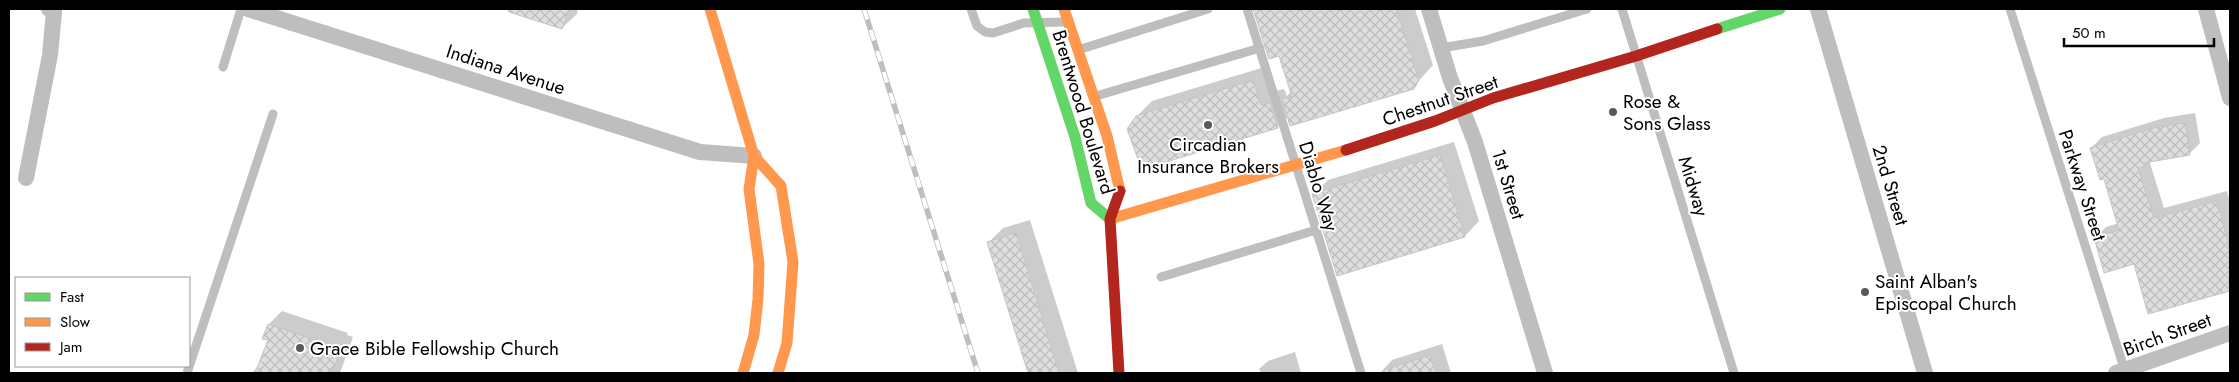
<svg xmlns="http://www.w3.org/2000/svg" width="2239" height="382" viewBox="0 0 2239 382" font-family="Jost,sans-serif">
<style>
.shadow{fill:#0003}
.building{fill:url(#building-cross-hatch);stroke:#c6c6c6}
.lines{fill:none;stroke-linecap:round;stroke-linejoin:round}
.lane{stroke:#bebebe;stroke-width:9}
.street{stroke:#bebebe;stroke-width:16}
.fast{stroke:#63d668;stroke-width:11}
.slow{stroke:#ff974d;stroke-width:11}
.jam{stroke:#b3261e;stroke-width:11}
.rail-casing{stroke:#bebebe;stroke-width:5.5}
.rail{stroke:#fff;stroke-width:4;stroke-dasharray:11;stroke-linecap:butt}
.poi-dot{fill:#595959;stroke:#fff;stroke-width:2}
.labels{text-anchor:middle;stroke-width:4;stroke-linejoin:round;paint-order:stroke}
.street-label{font-size:19px;fill:#000;stroke:#fff}
.poi-label{font-size:19px;fill:#000;stroke:#fff;text-anchor:start}
</style>
<defs>
<pattern id="building-cross-hatch" width="8" height="8" patternUnits="userSpaceOnUse" patternTransform="scale(1.25)"><rect width="8" height="8" fill="#dedede"/><path d="M0 0l8 8M0 8l8-8" fill="none" stroke="#bdbdbd"/></pattern>
</defs>
<rect width="100%" height="100%" fill="#fff"/>
<path class="shadow" d="M503 9H578L577 14 562 28Z
M1254 9H1415L1433 65 1413 87 1288 116 1277 127 1137 116 1152 101 1268 66 1276 91 1284 89 1287 96 1291 92 1280 55 1270 58Z
M2195 113 2200 143 2189 154 2149 160 2164 208 2227 191 2230 201V290L2148 312 2135 263 2095 238 2106 227 2119 223 2105 177 2091 148 2102 137 2164 118Z
M1454 142 1479 221 1465 236 1338 274 1313 195 1328 180Z
M1030 220 1078 373H1029L988 243 1003 228Z
M282 311 348 333 347 335 353 337 340 373H252L260 364 269 340V324Z
M1442 344 1451 373H1380L1392 360Z
M1295 352 1301 373H1261L1259 369 1268 361Z"/>
<path class="building" d="M509 9H569L562 29 509 12Z
M1253 9H1396L1419 80 1414 89 1290 126 1282 99 1292 97 1279 56 1269 59Z
M1253 80 1261 105 1270 103 1278 128 1153 166 1146 167 1139 162 1127 129 1136 116Z
M2185 123 2190 155 2144 163 2145 166 2138 168 2154 218 2217 201 2230 250V291L2148 314 2134 264 2104 273 2094 237 2119 230 2104 179 2100 180 2090 148 2153 128Z
M1440 155 1465 237 1337 276 1312 194Z
M1016 233 1059 373H1028L987 242Z
M268 324 335 347 334 349 340 351 332 373H255L268 340 262 339Z
M1430 355 1436 373H1385L1384 370Z"/>
<g class="lines">
<path class="lane" d="M971 9 977 26 985 32 993 33 1024 23 1065 22
M1247 9 1361 373
M1622 9 1734 373
M2010 9 2125 371
M1441 48 1483 41 1587 9
M1081 49 1208 9
M223 67 241 9
M1096 96 1260 48
M1161 277 1316 230
M187 373 273 114"/>
<path class="street" d="M248 9 700 152 754 156
M1429 9 1450 78 1475 142 1545 373
M1818 9 1925 373
M2206 9 2230 98
M26 178 50 55 54 12 49 9
M2116 373 2230 333"/>
<path class="fast" d="M1033 9 1075 137 1091 203 1110 219
M1717 29 1780 9"/>
<path class="slow" d="M710 9 754 156 781 186 793 262 787 343 778 373
M1064 9 1107 136 1120 191
M1110 219 1346 150
M743 373 754 335 758 299 759 264 749 189 754 156"/>
<path class="jam" d="M1346 150 1435 121 1493 98 1636 56 1717 29
M1119 373 1110 219 1120 191"/>
<defs>
<path id="rail" d="M864 9 978 373"/>
</defs>
<use href="#rail" class="rail-casing"/>
<use href="#rail" class="rail"/>
</g>
<g class="poi-dot">
<circle cx="1613" cy="112" r="5"/>
<circle cx="1208" cy="125" r="5"/>
<circle cx="1865" cy="292" r="5"/>
<circle cx="300" cy="348" r="5"/>
</g>
<g class="labels">
<g class="street-label">
<text transform="translate(506 69) rotate(18)" y="7">Indiana Avenue</text>
<text transform="translate(1440 100) rotate(-19)" y="7">Chestnut Street</text>
<text transform="translate(1084 112) rotate(73)" y="7">Brentwood Boulevard</text>
<text transform="translate(1509 184) rotate(73)" y="7">1st Street</text>
<text transform="translate(1891 185) rotate(73)" y="7">2nd Street</text>
<text transform="translate(2083 185) rotate(72)" y="7">Parkway Street</text>
<text transform="translate(1319 186) rotate(73)" y="7">Diablo Way</text>
<text transform="translate(1694 186) rotate(73)" y="7">Midway</text>
<text transform="translate(2167 334) rotate(-20)" y="7">Birch Street</text>
</g>
<g class="poi-label">
<text x="1623" y="108">Rose &amp;<tspan x="1623" dy="22">Sons Glass</tspan></text>
<text x="1208" y="151" text-anchor="middle">Circadian<tspan x="1208" dy="22">Insurance Brokers</tspan></text>
<text x="1875" y="288">Saint Alban's<tspan x="1875" dy="22">Episcopal Church</tspan></text>
<text x="310" y="355">Grace Bible Fellowship Church</text>
</g>
</g>
<rect width="2239" height="382" fill="none" stroke="#000000" stroke-width="20"/>
<rect x="15" y="277" width="175" height="90" fill="#ffffff" stroke="#999999"/>
<rect x="25" y="293" width="25" height="8" fill="#63d668" stroke="#999999"/>
<text x="60" y="302" font-size="15" fill="#000000">Fast</text>
<rect x="25" y="318" width="25" height="8" fill="#ff974d" stroke="#999999"/>
<text x="60" y="327" font-size="15" fill="#000000">Slow</text>
<rect x="25" y="343" width="25" height="8" fill="#b3261e" stroke="#999999"/>
<text x="60" y="352" font-size="15" fill="#000000">Jam</text>
<path d="M2064 38v8h150v-8" fill="none" stroke="#000000" stroke-width="2.5"/>
<text x="2072" y="38" font-size="15" fill="#000000" stroke="#ffffff" stroke-width="4" paint-order="stroke">50 m</text>
</svg>
